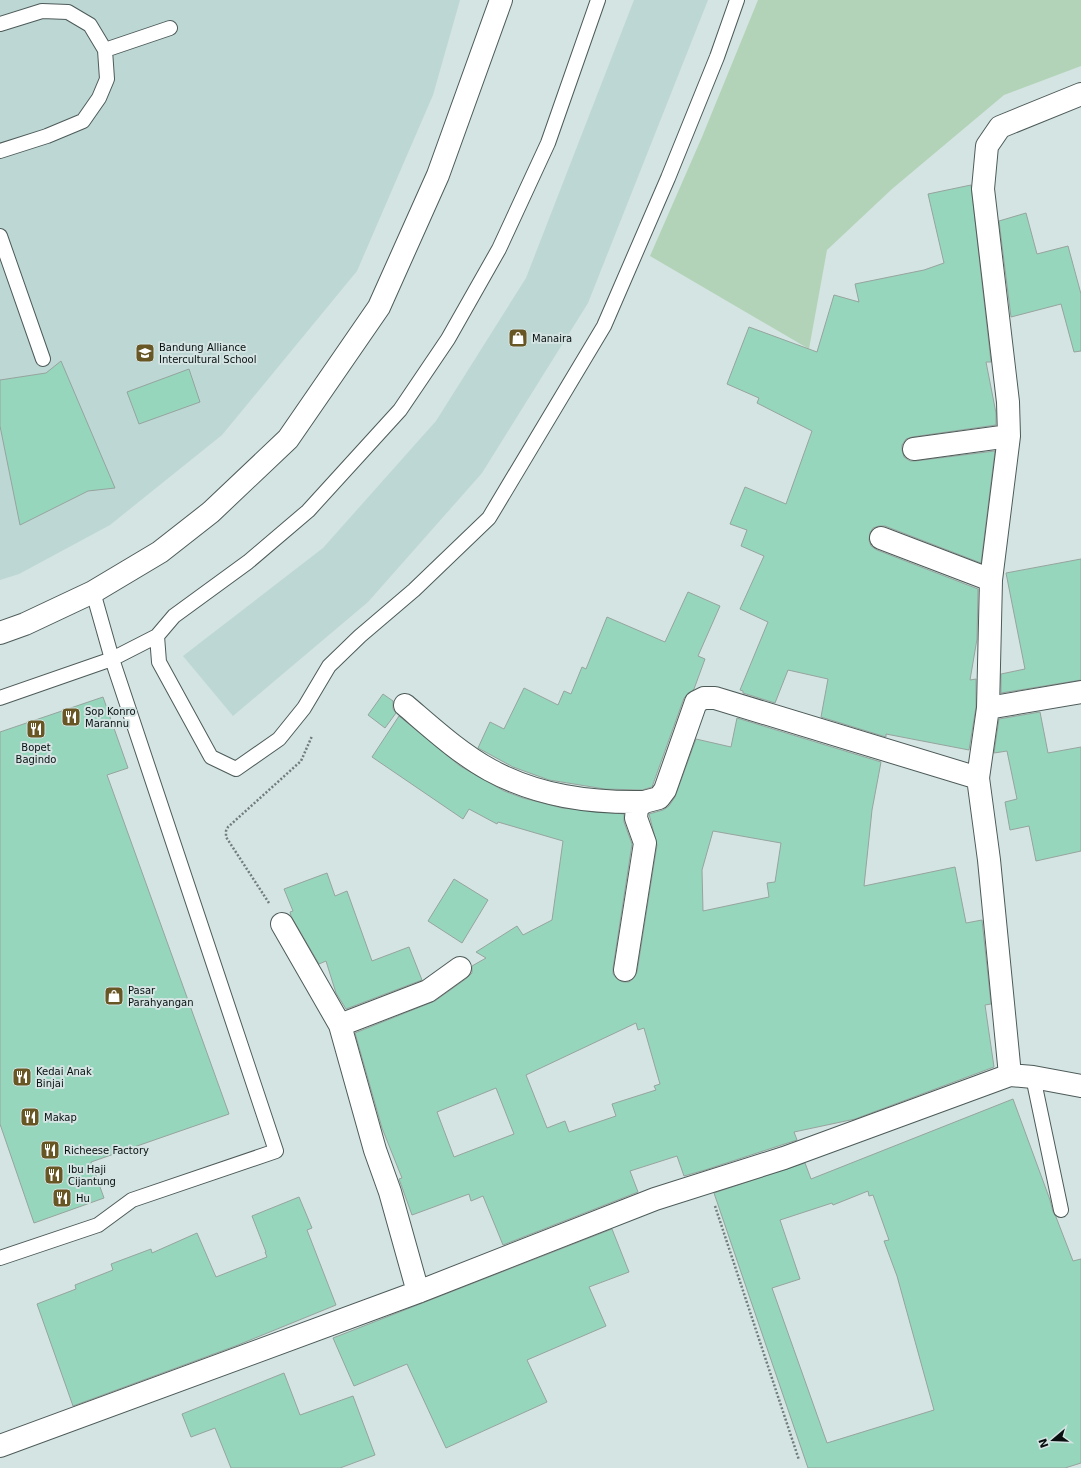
<svg xmlns="http://www.w3.org/2000/svg" width="1081" height="1468" viewBox="0 0 1081 1468" font-family="'DejaVu Sans',sans-serif">
<style>
.built{fill:#bdd7d4}
.green{fill:#b3d3b8}
.building{fill:#96d6bd;stroke:#96a49e;fill-rule:evenodd}
.lines{fill:none;stroke-linecap:round;stroke-linejoin:round}
.lane-casing{stroke:#4d5b59;stroke-width:16}
.street-casing{stroke:#4d5b59;stroke-width:24}
.secondary-casing{stroke:#4d5b59;stroke-width:24}
.path{stroke:#717c7b;stroke-width:2.5;stroke-dasharray:2 2;stroke-linecap:butt}
.lane{stroke:#fff;stroke-width:14}
.street{stroke:#fff;stroke-width:22}
.secondary{stroke:#fff;stroke-width:22}
.labels{text-anchor:middle;stroke-width:4;stroke-linejoin:round;paint-order:stroke}
.poi-label{font-size:10px;fill:#090f0f;stroke:#d3e4e2;text-anchor:start}
</style>
<rect width="100%" height="100%" fill="#d3e4e2"/>
<path class="built" d="M0 0H460L433 95 357 271 222 435 110 525 19 574 0 580Z
M634 0H708L588 303 482 473 368 602 233 716 183 656 323 548 436 421 526 278Z"/>
<path class="green" d="M758 0H1081V66L1004 95 892 189 827 250 809 349 650 256 702 137Z"/>
<path class="building" d="M971 185 991 362H986L996 413V425L912 437 906 439 902 445V450L904 457 910 461H915L995 451 981 563 885 526H879L873 528 870 533 869 540 871 546 877 550 978 589 977 639 970 680 976 679V707L969 750 886 734V737L821 717 828 679 788 670 775 703 743 693V691L740 690 768 622 740 609 764 556 741 546 747 530 730 524 745 487 786 504 812 431 757 403 759 398 727 384 749 327 817 352 834 295 859 302 855 284 924 270 944 263 928 194Z
M1026 213 1037 254 1068 246 1081 294V351L1074 352 1061 304 1011 317 999 221Z
M61 361 115 488 88 491 20 525 0 426V380L46 373Z
M189 369 200 402 139 424 127 392Z
M1081 559V680L1001 693V674L1025 669 1006 573Z
M688 592 720 606 698 656 705 659 694 689 684 698 652 787 642 790 605 789 549 780 513 767 478 748 490 722 504 729 524 688 558 705 564 691 571 694 582 667 586 669 607 617 665 642Z
M383 694 393 701V709L396 713 385 728 368 715Z
M103 697 128 768 107 775 229 1114 91 1162 104 1198 34 1223 0 1124V732Z
M1040 712 1048 753 1081 747V851L1036 861 1029 826 1010 830 1005 802 1017 799 1007 751 994 753 999 719Z
M399 716 460 766 504 791 523 798 562 808 624 814V822L632 844 613 968V974L617 979 623 982H629L634 978 637 972 657 845 649 814 663 810 669 806 675 797 696 739 731 747 737 718 881 762 872 810 864 886 955 867 966 923 982 920 991 1004 985 1005 994 1067 855 1119 794 1132 797 1140 705 1170 684 1176 677 1156 630 1171 638 1192 503 1245 483 1196 471 1201 469 1194 412 1215 399 1179 402 1178 382 1128 355 1033 435 1001 467 978 472 973V966L486 958 476 952 517 926 523 935 552 920 563 841 498 822 497 824 469 809 463 819 372 757ZM713 831 781 843 775 882 767 883 769 897 703 911 702 870ZM636 1023 638 1030 644 1028 660 1084 654 1086 656 1090 612 1104 616 1116 569 1132 565 1121 547 1128 526 1075ZM496 1088 514 1134 454 1157 437 1112Z
M327 873 335 896 347 891 372 961 409 947 422 980 346 1009 336 993 326 961 319 964 291 916 290 912 293 911 284 889Z
M454 879 488 900 462 943 428 921Z
M1013 1099 1050 1200 1053 1212 1056 1217 1073 1261 1081 1259V1463L1065 1468H808L714 1193 805 1163 811 1179ZM868 1191 869 1196 873 1195 889 1240 884 1241 897 1276 934 1410 827 1443 772 1288 800 1279 780 1220 832 1203 833 1205Z
M299 1197 312 1228 307 1230 336 1305 238 1345 73 1406 37 1304 76 1289 75 1285 113 1270 111 1264 151 1249 152 1253 197 1233 216 1277 267 1257 265 1252H266L252 1216Z
M612 1229 629 1272 589 1287 606 1326 527 1360 547 1402 446 1448 407 1364 354 1386 333 1338Z
M284 1373 300 1415 353 1396 375 1455 340 1468H231L215 1428 191 1437 182 1414Z"/>
<g class="lines">
<defs>
<path id="lane" d="M598 0 548 143 499 249 448 339 400 410 308 511 248 562 174 616 157 636 159 662 211 757 236 769 279 739 304 708 329 666 360 636 414 590 489 518 604 326 668 178 717 57 737 0
M0 24 42 11 68 12 90 25 105 50 107 79 99 98 83 121 47 136 0 151
M105 50 170 28
M0 236 43 359
M0 698 112 659 157 636
M1033 1077 1061 1210
M0 1258 98 1225 132 1200 276 1151 112 659 93 592"/>
<path id="street" d="M914 449 1009 436
M881 538 991 580
M405 705C432 728 459 753 490 770 538 796 590 803 644 802
M988 708 1081 692
M282 924 340 1025 375 1150 390 1192 418 1292
M625 970 645 843 636 818 637 808 644 802 659 798 665 790 696 702 704 698H715L978 778
M340 1025 428 991 460 968
M1010 1075 1033 1077 1081 1086
M0 1446 418 1292 655 1199 784 1158 1010 1075 989 860 978 778 988 708 991 580 1009 436 1008 402 983 189 987 146 1000 127 1081 94"/>
<path id="secondary" d="M0 633 25 624 93 592 160 552 211 512 288 439 379 307 438 175 501 0"/>
</defs>
<use href="#lane" class="lane-casing"/>
<use href="#street" class="street-casing"/>
<use href="#secondary" class="secondary-casing"/>
<path class="path" d="M269 903 226 837V831L228 827 301 761 312 736
M715 1206 799 1460"/>
<use href="#lane" class="lane"/>
<use href="#street" class="street"/>
<use href="#secondary" class="secondary"/>
</g>
<defs>
<symbol id="shop-square" viewBox="-11 -11 22 22"><rect x="-9" y="-9" width="18" height="18" rx="4" fill="#685725" stroke="#d3e4e2"/><path d="M-5-2.5h2.3a2.7 3.5 0 0 1 5.4 0H5L5.5 6h-11ZM-1.5-2.5h3a1.5 2.3 0 0 0-3 0Z" fill="#fff"/></symbol>
<symbol id="school-square" viewBox="-11 -11 22 22"><rect x="-9" y="-9" width="18" height="18" rx="4" fill="#685725" stroke="#d3e4e2"/><path d="M0-5L7-2L0 1L-7-2ZM-4 1L0 2.5L4 1V4Q0 6-4 4Z" fill="#fff"/></symbol>
<symbol id="restaurant-square" viewBox="-11 -11 22 22"><rect x="-9" y="-9" width="18" height="18" rx="4" fill="#685725" stroke="#d3e4e2"/><path d="M-5-6h1v4h1v-4h1v4h1v-4h1v5L-1.5 .5V6h-2V.5L-5-1ZM5-6V6H3V1.5H1.5Q1.5-4 5-6Z" fill="#fff"/></symbol>
</defs>
<g fill-rule="evenodd">
<use href="#shop-square" x="507" y="327" width="22" height="22"/>
<use href="#school-square" x="134" y="342" width="22" height="22"/>
<use href="#restaurant-square" x="60" y="706" width="22" height="22"/>
<use href="#restaurant-square" x="25" y="718" width="22" height="22"/>
<use href="#shop-square" x="103" y="985" width="22" height="22"/>
<use href="#restaurant-square" x="11" y="1066" width="22" height="22"/>
<use href="#restaurant-square" x="19" y="1106" width="22" height="22"/>
<use href="#restaurant-square" x="39" y="1139" width="22" height="22"/>
<use href="#restaurant-square" x="43" y="1164" width="22" height="22"/>
<use href="#restaurant-square" x="51" y="1187" width="22" height="22"/>
</g>
<g class="labels">
<g class="poi-label">
<text x="532" y="342">Manaira</text>
<text x="159" y="351">Bandung Alliance<tspan x="159" dy="12">Intercultural School</tspan></text>
<text x="85" y="715">Sop Konro<tspan x="85" dy="12">Marannu</tspan></text>
<text x="36" y="751" text-anchor="middle">Bopet<tspan x="36" dy="12">Bagindo</tspan></text>
<text x="128" y="994">Pasar<tspan x="128" dy="12">Parahyangan</tspan></text>
<text x="36" y="1075">Kedai Anak<tspan x="36" dy="12">Binjai</tspan></text>
<text x="44" y="1121">Makap</text>
<text x="64" y="1154">Richeese Factory</text>
<text x="68" y="1173">Ibu Haji<tspan x="68" dy="12">Cijantung</tspan></text>
<text x="76" y="1202">Hu</text>
</g>
</g>
<g transform="translate(1053 1440) rotate(251)" stroke="#d3e4e2" stroke-width="3" paint-order="stroke">
<path d="M0-3L7 15L0 10L-7 15Z" fill="#090f0f"/>
<text y="-6" font-size="11" font-weight="bold" text-anchor="middle" fill="#090f0f">N</text>
</g>
</svg>
